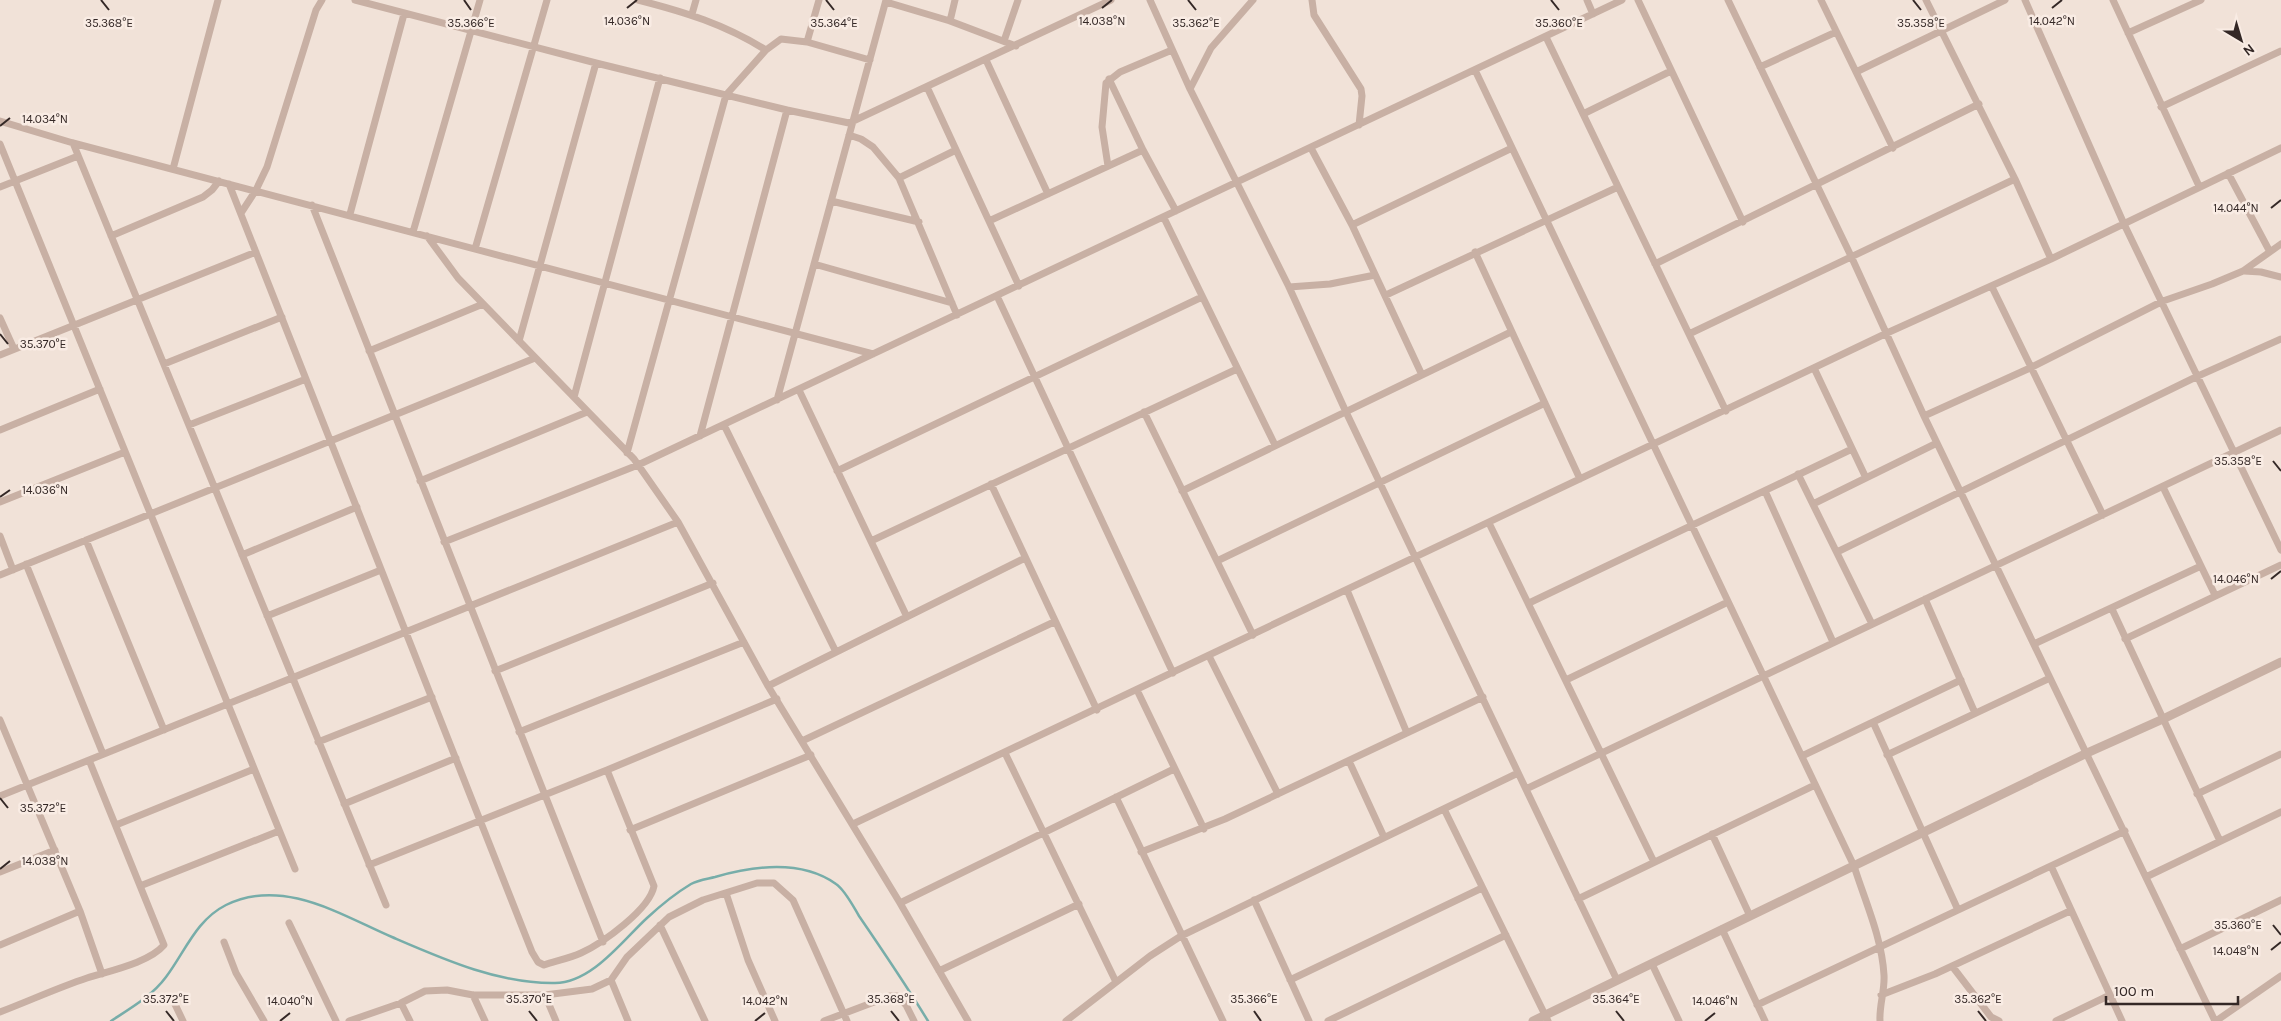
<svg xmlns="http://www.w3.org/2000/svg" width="2281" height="1021" viewBox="0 0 2281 1021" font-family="Karla,sans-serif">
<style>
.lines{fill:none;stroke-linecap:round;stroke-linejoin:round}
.stream{stroke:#77ada9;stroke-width:2.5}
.minor{stroke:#c8b0a4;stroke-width:7}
.tertiary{stroke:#c8b0a4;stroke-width:9}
.ticks{fill:none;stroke:#342826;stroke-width:2}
.ticks-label{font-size:12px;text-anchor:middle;fill:#342826;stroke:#f9ece4;stroke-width:5;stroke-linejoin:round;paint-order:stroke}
</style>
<rect width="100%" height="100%" fill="#f1e2d8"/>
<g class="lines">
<path class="stream" d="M111 1021C131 1008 152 996 166 977 185 952 196 920 226 905 283 877 341 915 392 937 443 959 499 984 555 983 592 983 623 940 647 918 660 906 676 893 691 884 698 880 707 879 715 877 753 866 801 859 836 884 845 890 853 906 859 916 883 951 906 985 928 1021"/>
<path class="minor" d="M355 0 596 63 787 110 849 123 1111 0
M638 0C685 12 724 24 766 50
M1150 0 1190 89 1289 287 1346 412 1617 980
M1312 0 1314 15 1361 89 1362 96 1359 125
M1587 0 1593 14
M1638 0 1743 222
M1728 0 1851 256 1924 416 2215 1021
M1821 0 1893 148
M1926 0 2015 179 2051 259
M2025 0 2124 224 2281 550
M2113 0 2199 186
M886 2 950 21 1016 46
M692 14 696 0
M950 21 955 0
M2128 33 2201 0
M1546 37 1726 411
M1004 41 1018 0
M807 42 819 0
M986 60 1048 194
M1760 67 1836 32
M1475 70 1854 866C1865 901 1882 938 1884 975 1885 990 1879 1006 1880 1021
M1856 72 2005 0
M1109 79 1143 150 1176 211
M927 87 1019 286
M1190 89 1211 48 1253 0
M2161 107 2281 51
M1583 114 1671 71
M0 121 73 143 873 354
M849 135 861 139 873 147 899 178 957 315
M73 143 386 905
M0 144 295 869
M1311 148 1352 225 1422 375
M1108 166 1102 127 1106 83 1120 72 1172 50
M173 169 218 0
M2228 173 2270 252
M899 178 956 150
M229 184 532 952 538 962 544 965C556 961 570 958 581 953 603 943 650 909 654 886L607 770
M0 187 78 156
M831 201 919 222
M312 205 603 942
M241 213 256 190 267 167 316 10 322 0
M350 214 404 14
M1164 218 1275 445
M989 221 1143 150
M1352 225 1512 148
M413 232 480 0
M111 236 203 197 212 190 219 181
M427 236 458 278 634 459 678 522 768 686 900 903 968 1021
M475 249 547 0
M1475 252 1580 479
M814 264 952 303
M1655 264 1979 104
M2244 271 2261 272 2281 277
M1289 287 1330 284 1375 275
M1992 287 2103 515
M1386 295 1618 187
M997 296 1173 673
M0 318 14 349
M1689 334 2015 179
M519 341 596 63
M369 351 483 304
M0 355 256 252
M164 364 282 317
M1814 368 1866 478
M799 390 907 617
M574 397 660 78
M777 400 886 0
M1144 412 1253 635
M1924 416 2030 368 2163 301 2212 284 2243 271 2281 244
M189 425 306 379
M724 425 836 652
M0 430 100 389
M700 436 787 110
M627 453 726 95 766 50 781 39 807 42 870 60
M837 471 1202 297
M1798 474 1872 624
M420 481 587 412
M991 484 1097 710
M2163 487 2215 595
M1182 491 1511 332
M1765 491 1833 642
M0 502 125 452
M1813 504 1937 443
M1489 523 1654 862
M0 536 13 570
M86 540 164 730
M871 541 1237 369
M444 542 638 465 1622 0
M1837 552 2198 376 2281 339
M242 555 357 507
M1217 561 1545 403
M26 564 103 754
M0 575 535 358
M1347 590 1407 733
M1925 599 1975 713
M1529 603 1852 449
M2112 609 2220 841
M267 616 381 570
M2125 639 2281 565
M2034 644 2201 566
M1209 656 1278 794
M495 671 713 583
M1566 680 1728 602
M768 686 1025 558
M1137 690 1204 829
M0 720 80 911 102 974
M1873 722 1958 910
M519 732 744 642
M802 741 1054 622
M318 742 432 697
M1005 753 1116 982
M1887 755 2050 678
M1802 756 1961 680
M1349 761 1384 837
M1526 789 2281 430
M2197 794 2281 754
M0 796 678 522
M1116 797 1223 1021
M344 804 456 758
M1444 809 1548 1021
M853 824 1887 333 2051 259 2281 148
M116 825 254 769
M630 830 811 755
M1712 834 1750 916
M1141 852 1225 819 1483 697
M369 865 607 770 777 699
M2051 866 2122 1021
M0 872 55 850
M2146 877 2281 812
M140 886 279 831
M726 893 748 960 775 1021
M1578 899 1815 785
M1254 900 1309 1021
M900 903 1174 769
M289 923 336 1021
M660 925 705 1021
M1722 929 1765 1021
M224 942 236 973 264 1021
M0 945 80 911
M2180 949 2281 900
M1652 964 1679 1021
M1952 966 1991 1017 1999 1021
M939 971 1079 904
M611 980 628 1021
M1290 980 1482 888
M473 995 485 1021
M545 995 556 1021
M1881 995 1935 974 2070 911
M172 998 183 1021
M401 1003 410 1021
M1757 1005 2125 831
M0 1012C29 1001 57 988 87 978 108 971 149 963 164 945L89 760
M349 1021 401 1003 425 991 447 990 473 995H545L592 989 611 980 627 957 669 917 703 900 757 883H774L793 900 847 1021
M824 1021 890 996H897L906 1005 914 1021
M1066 1021 1150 956 1181 936 1518 773
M1328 1021 1506 935
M2056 1021 2110 995
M2216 1021 2281 976"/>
<path class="tertiary" d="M1533 1021 2087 753 2163 719 2281 662"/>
</g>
<path class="ticks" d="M101 0 109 10M464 0 471 10M826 0 834 10M1188 0 1196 10M1551 0 1559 10M1913 0 1921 10M627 8 637 0M1102 8 1112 0M2052 8 2062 0M0 126 10 118M2271 208 2281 200M0 334 8 344M2273 461 2281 471M0 497 10 490M2271 579 2281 571M0 798 8 808M0 869 10 861M2273 925 2281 935M2271 950 2281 942M166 1011 174 1021M529 1011 537 1021M891 1011 899 1021M1254 1011 1261 1021M1616 1011 1624 1021M1978 1011 1986 1021M280 1021 290 1013M755 1021 765 1013M1705 1021 1715 1013"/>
<g class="ticks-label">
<text x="627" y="25">14.036°N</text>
<text x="1102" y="25">14.038°N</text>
<text x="2052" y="25">14.042°N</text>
<text x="109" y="27">35.368°E</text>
<text x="471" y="27">35.366°E</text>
<text x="834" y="27">35.364°E</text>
<text x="1196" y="27">35.362°E</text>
<text x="1921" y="27">35.358°E</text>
<text x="1559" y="27">35.360°E</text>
<text x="45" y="123">14.034°N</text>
<text x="2236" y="212">14.044°N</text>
<text x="43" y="348">35.370°E</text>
<text x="2238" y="465">35.358°E</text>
<text x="45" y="494">14.036°N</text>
<text x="2236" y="583">14.046°N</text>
<text x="43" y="812">35.372°E</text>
<text x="45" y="865">14.038°N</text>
<text x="2238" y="929">35.360°E</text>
<text x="2236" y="955">14.048°N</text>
<text x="166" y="1003">35.372°E</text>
<text x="529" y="1003">35.370°E</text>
<text x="891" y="1003">35.368°E</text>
<text x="1254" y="1003">35.366°E</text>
<text x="1616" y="1003">35.364°E</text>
<text x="1978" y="1003">35.362°E</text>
<text x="290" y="1005">14.040°N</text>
<text x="765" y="1005">14.042°N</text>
<text x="1715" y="1005">14.046°N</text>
</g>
<g transform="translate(2241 40) rotate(142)" stroke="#f9ece4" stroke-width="4" paint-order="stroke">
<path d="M0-4L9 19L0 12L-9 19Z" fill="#342826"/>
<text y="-8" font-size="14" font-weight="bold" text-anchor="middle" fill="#342826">N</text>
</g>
<path d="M2106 996v8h132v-8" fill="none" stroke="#342826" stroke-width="2.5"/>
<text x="2114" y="996" font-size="15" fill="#342826" stroke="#f9ece4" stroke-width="4" paint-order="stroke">100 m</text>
</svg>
